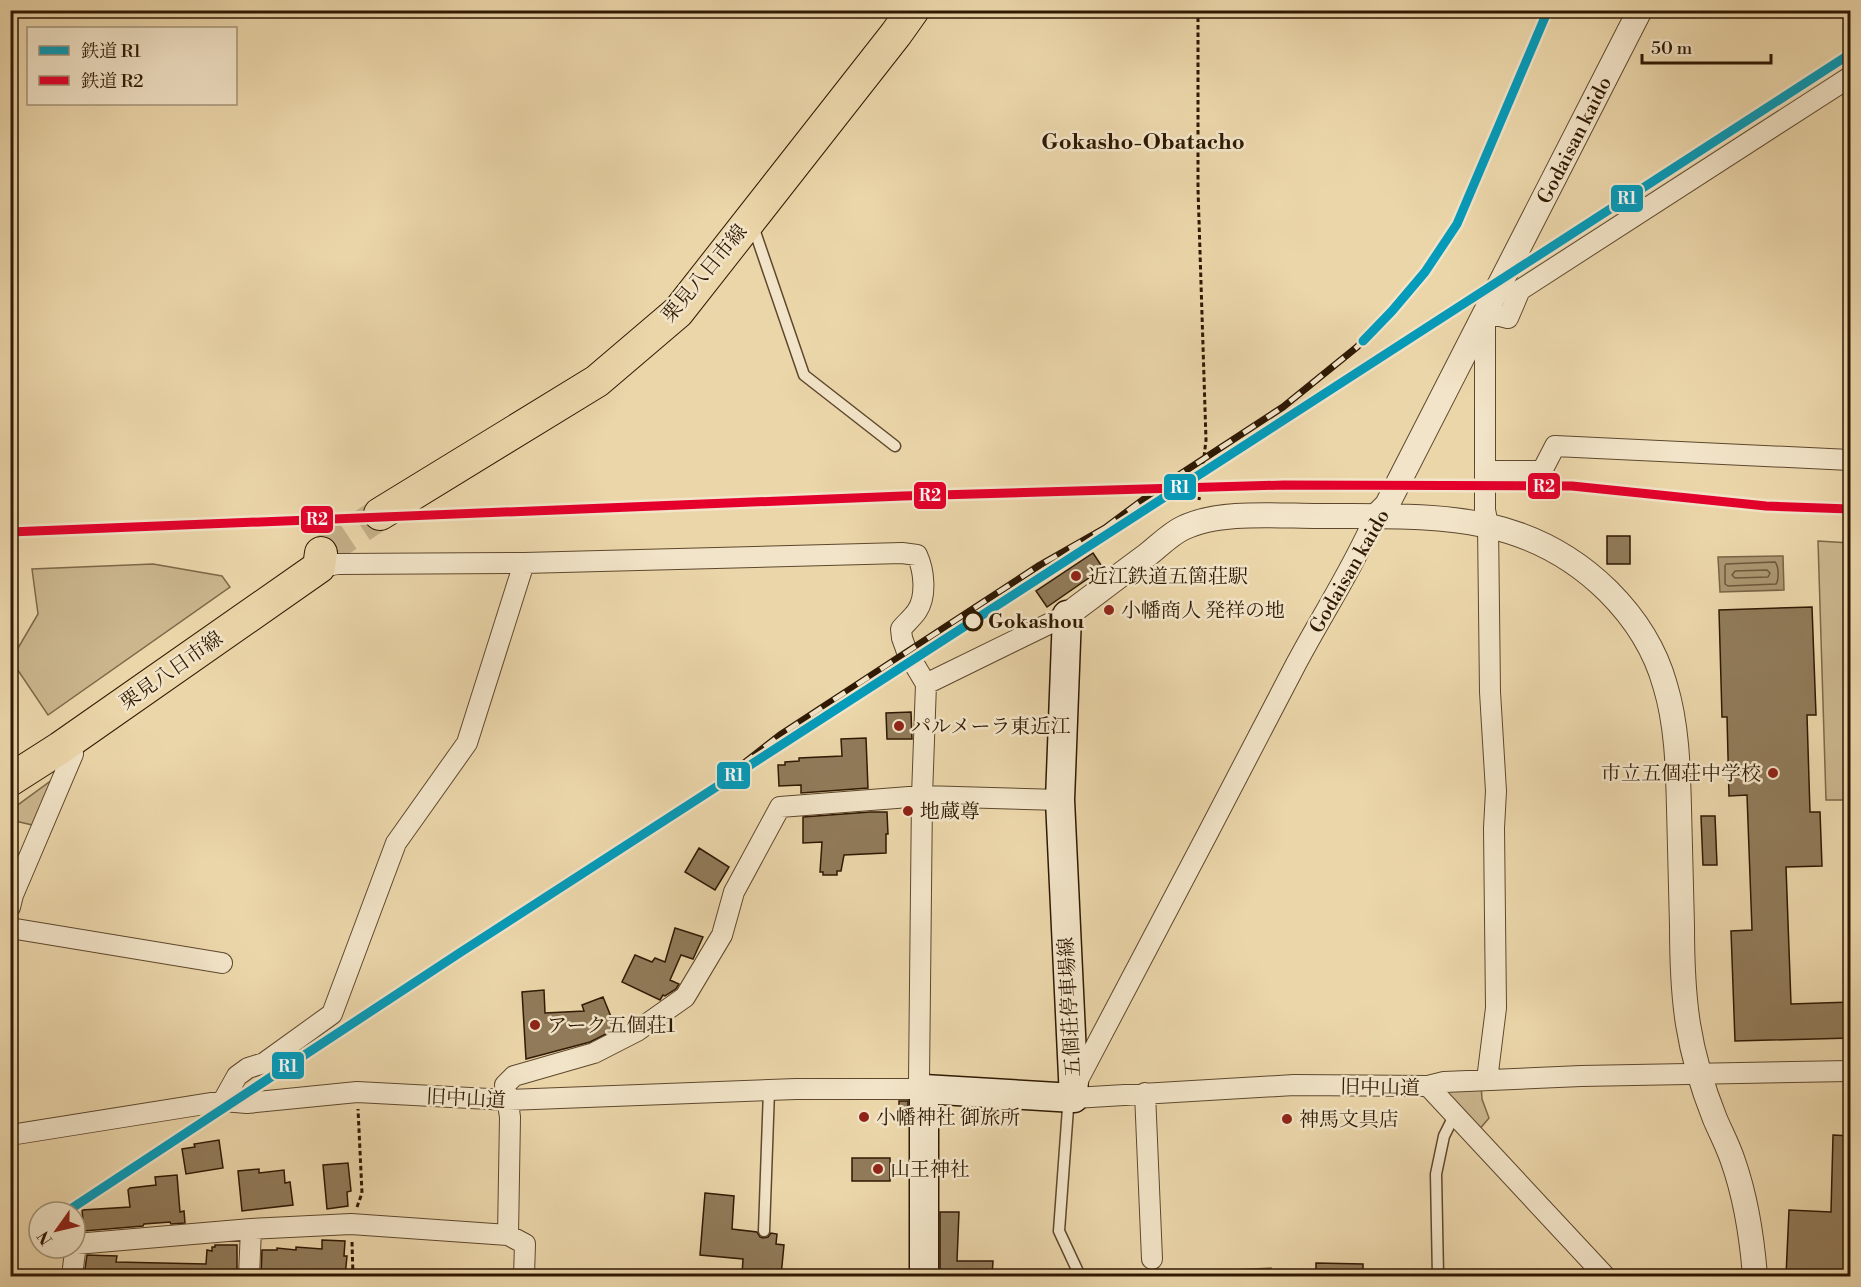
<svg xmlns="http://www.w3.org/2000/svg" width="1861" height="1287" viewBox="0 0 1861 1287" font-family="'Libre Bodoni','Noto Serif JP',serif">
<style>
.green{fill:#cbb68e;stroke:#7d6848;stroke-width:1.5}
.water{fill:#ab9671;stroke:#796445;stroke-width:1.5}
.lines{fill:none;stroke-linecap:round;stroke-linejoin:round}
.shore{stroke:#6d583a;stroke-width:1.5}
.building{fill:#917b5a;stroke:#2f1903;stroke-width:1.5}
.primary-tunnel{stroke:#c5b089;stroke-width:32;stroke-dasharray:32 16;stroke-linecap:butt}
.service-casing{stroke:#5e482d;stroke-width:13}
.minor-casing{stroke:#5e482d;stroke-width:22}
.tertiary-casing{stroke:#5e482d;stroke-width:26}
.secondary-casing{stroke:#2f1903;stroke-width:31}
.primary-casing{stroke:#2f1903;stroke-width:34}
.path{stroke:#2f1903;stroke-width:3;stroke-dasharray:4.5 3;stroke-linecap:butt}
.service{stroke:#f2e4c8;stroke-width:10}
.minor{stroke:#f2e4c8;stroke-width:20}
.tertiary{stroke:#f2e4c8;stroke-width:24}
.secondary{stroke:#f2e4c8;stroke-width:28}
.primary{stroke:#ebd6aa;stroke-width:32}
.rail-casing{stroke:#2f1903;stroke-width:7}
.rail{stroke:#f2e4c8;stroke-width:4.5;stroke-dasharray:14;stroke-linecap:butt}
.rail-1-casing{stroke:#f2e4c8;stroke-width:14}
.rail-2-casing{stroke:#f2e4c8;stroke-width:14}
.rail-1{stroke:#059bba;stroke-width:9}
.rail-2{stroke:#e4002b;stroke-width:9}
.poi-dot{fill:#8f2418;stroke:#f2e4c8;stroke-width:2}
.stop-dot{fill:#f2e4c8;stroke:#2f1903;stroke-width:3}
.labels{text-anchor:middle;stroke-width:5;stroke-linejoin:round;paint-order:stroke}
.street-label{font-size:20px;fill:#2f1903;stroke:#f2e4c8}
.poi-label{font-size:20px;fill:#2f1903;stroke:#f2e4c8;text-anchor:start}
.stop-label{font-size:20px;font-weight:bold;fill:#2f1903;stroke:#f2e4c8;text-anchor:start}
.quarter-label{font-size:22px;font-weight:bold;fill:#2f1903;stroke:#f2e4c8}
.line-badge{stroke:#f2e4c8;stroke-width:2}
.badge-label{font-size:16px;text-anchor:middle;font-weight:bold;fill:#fff}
</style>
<rect width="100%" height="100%" fill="#ebd6aa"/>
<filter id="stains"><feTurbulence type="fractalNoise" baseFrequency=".00333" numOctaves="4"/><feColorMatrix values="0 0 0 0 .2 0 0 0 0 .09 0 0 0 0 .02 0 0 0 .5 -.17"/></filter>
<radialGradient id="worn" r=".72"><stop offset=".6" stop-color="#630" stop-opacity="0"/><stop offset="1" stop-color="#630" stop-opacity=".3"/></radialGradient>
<path class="green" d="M1818 541 1850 543V800H1826Z
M153 564 222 576 230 587 48 715 11 660 38 614 32 569Z
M63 772 41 827 11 820V821V810Z
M1481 1084 1482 1099 1489 1118 1478 1131 1445 1093 1448 1085Z
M1271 1268 1272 1276H1124Z"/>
<path class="water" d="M1783 556 1784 590 1720 592 1718 557Z"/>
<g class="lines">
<path class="shore" d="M1775 562C1779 566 1779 580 1776 584L1728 586 1725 584V566L1726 564Z
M1767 570 1770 573 1768 577 1735 578 1732 575 1735 571Z"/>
</g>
<path class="building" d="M1607 536H1630V564H1607Z
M1093 553 1103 568 1047 607 1036 591Z
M1812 607 1816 715H1807L1810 812H1820L1822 866 1786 867 1791 1004 1851 1002V1038L1735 1041 1731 931 1752 930 1747 795 1729 796 1727 717H1722L1719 610Z
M911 712 912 739H887L886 713Z
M866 738 868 788 801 793V785L779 786 778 765H785V762L799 761V758L842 756 841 739Z
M870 812H887L888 834H886V853L844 855 841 871H837V875H823V872H820L822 842 803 843V817Z
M1701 816H1715L1717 865H1703Z
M699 848 729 867 715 890 685 872Z
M675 928 703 937 693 959 681 955 670 980 679 984 676 989 665 996 663 995 660 1000 622 982 635 955 652 962 655 958 665 962Z
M544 990 545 1013 584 1011 582 1005 603 997 616 1029 590 1042 526 1059 522 992Z
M899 1101H908V1117L899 1116Z
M1833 1135 1851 1136V1276H1786L1789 1210 1831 1212Z
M219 1140 223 1168 186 1174 182 1149 195 1147 194 1144Z
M852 1158H890V1181H852Z
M348 1163 351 1191 347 1192 348 1206 327 1209 323 1165Z
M259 1169V1173L284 1170 285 1183 290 1182 293 1205 242 1211 238 1171Z
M177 1175 180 1212 184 1211 185 1223 171 1224 170 1222 144 1224 143 1226 84 1231 82 1210 130 1207 128 1190 130 1188 156 1185 155 1177Z
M705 1193 734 1196 732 1229 757 1232 760 1237 763 1238 768 1237 771 1233 777 1234 776 1244 784 1245 781 1276 742 1275 743 1259 700 1255Z
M940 1212H959L957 1261H993L992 1276H940Z
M322 1240 345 1241 344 1256H347L345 1276H261L262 1250H277V1248L296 1250V1247L322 1249Z
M215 1245H237V1273L220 1272V1276H84L87 1255 117 1256 116 1262 206 1264 207 1250 212 1251V1247H215Z
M1316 1263 1363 1264V1276H1316Z"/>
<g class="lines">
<path class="primary-tunnel" d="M321 553 380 514"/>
<defs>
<path id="service" d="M752 223 804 375 895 446
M1072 1101 1068 1108 1059 1231 1080 1276
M764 1231 769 1090
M1438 1276 1436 1174 1444 1136 1455 1114"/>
<path id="minor" d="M1485 471H1542L1555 446 1850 460
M1375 517C1353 568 1322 615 1296 664 1224 802 1152 941 1079 1078L1074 1098 1294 1085 1428 1086 1605 1276
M524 563 902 553 917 555C924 570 927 596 917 611 913 617 906 623 901 629L902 638 907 652 926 684 922 796 919 1080 924 1089
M926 684 1067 615
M10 907 13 895 73 754 71 740
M10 928 222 963
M1487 1080 1496 1008 1494 828 1496 791 1490 692 1488 525 1485 510V312L1508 318 1520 290 1850 77
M1428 1086 1444 1082 1581 1076 1850 1071
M1145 1093 1152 1259
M223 1101 237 1076 248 1068 264 1063 332 1014 396 843 467 743 524 563 338 564 319 567
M10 1135 223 1101 247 1103 357 1092 508 1100 796 1089H924
M508 1235 525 1244 524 1276
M72 1276 76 1244 251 1229 351 1224 508 1235 510 1117 505 1085 514 1076 594 1053 637 1031 685 997 722 935 734 892 780 807 922 796 1060 800
M249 1276 251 1229"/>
<path id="tertiary" d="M1375 517 1387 505 1640 10
M1067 615C1094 595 1120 575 1146 556 1158 547 1170 534 1183 528 1220 510 1278 516 1319 516 1428 517 1524 508 1608 591 1634 617 1655 649 1665 685 1677 724 1678 767 1679 808 1680 848 1681 887 1682 926 1682 959 1683 992 1688 1024 1693 1056 1703 1089 1715 1119 1721 1133 1728 1146 1733 1161 1746 1198 1752 1238 1755 1276"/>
<path id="secondary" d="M924 1276V1089L1074 1098 1060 800 1067 615"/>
<path id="primary" d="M380 514 597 381 678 312 896 34 913 10
M10 780 60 748 319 567 321 553"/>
</defs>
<use href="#service" class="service-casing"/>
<use href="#minor" class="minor-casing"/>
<use href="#tertiary" class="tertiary-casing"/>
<use href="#secondary" class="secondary-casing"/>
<use href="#primary" class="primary-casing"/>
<path class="path" d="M1198 10V189L1206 440 1199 500
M357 1207 362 1193 358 1109
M352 1242 353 1276"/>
<use href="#service" class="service"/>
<use href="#minor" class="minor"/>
<use href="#tertiary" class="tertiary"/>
<use href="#secondary" class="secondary"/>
<use href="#primary" class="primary"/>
<defs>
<path id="rail" d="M1146 505 1185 484
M1105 528 1156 490 1283 407 1357 347 1392 311 1425 272 1457 224 1548 10
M698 799 780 735 1040 565 1112 524"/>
</defs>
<use href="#rail" class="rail-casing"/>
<use href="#rail" class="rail"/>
<defs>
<path id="rail-1" d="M1363 341 1392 311 1425 272 1457 224 1548 10
M66 1212 461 952 1850 54"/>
<path id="rail-2" d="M10 532 903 496 1284 485 1572 486 1766 506 1850 509"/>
</defs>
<use href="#rail-1" class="rail-1-casing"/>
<use href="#rail-2" class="rail-2-casing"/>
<use href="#rail-1" class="rail-1"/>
<use href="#rail-2" class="rail-2"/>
</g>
<g class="poi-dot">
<circle cx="1076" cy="576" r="6"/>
<circle cx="1109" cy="610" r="6"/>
<circle cx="899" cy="726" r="6"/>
<circle cx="1773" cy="773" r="6"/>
<circle cx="908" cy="811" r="6"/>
<circle cx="535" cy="1025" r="6"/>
<circle cx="864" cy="1117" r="6"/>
<circle cx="1287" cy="1119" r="6"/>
<circle cx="878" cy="1169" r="6"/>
</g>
<circle class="stop-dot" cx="973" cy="621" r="9"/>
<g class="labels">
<g class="street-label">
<text transform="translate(1574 140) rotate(-63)" y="7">Godaisan kaido</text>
<text transform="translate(704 273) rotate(-50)" y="7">栗見八日市線</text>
<text transform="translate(1349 571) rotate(-60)" y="7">Godaisan kaido</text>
<text transform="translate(171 670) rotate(-35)" y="7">栗見八日市線</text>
<text transform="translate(1069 1007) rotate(-93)" y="7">五個荘停車場線</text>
<text transform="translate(1380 1087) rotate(1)" y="7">旧中山道</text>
<text transform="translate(466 1098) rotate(3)" y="7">旧中山道</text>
</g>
<g class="poi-label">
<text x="1088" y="583">近江鉄道五箇荘駅</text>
<text x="1121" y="617">小幡商人 発祥の地</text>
<text x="911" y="733">パルメーラ東近江</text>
<text x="1761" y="780" text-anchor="end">市立五個荘中学校</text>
<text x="920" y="818">地蔵尊</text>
<text x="547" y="1032">アーク五個荘1</text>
<text x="876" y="1124">小幡神社 御旅所</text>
<text x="1299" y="1126">神馬文具店</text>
<text x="890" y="1176">山王神社</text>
</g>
<g class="stop-label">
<text x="988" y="628">Gokashou</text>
</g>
<g class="quarter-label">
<text x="1143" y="149">Gokasho-Obatacho</text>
</g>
</g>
<g class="line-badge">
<rect x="1610" y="184" width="34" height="29" rx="6" fill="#059bba"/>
<rect x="1527" y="472" width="34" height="28" rx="6" fill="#e4002b"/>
<rect x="1163" y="473" width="34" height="28" rx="6" fill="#059bba"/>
<rect x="913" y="481" width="34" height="29" rx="6" fill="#e4002b"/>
<rect x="300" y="505" width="34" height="29" rx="6" fill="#e4002b"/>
<rect x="716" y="761" width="35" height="29" rx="6" fill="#059bba"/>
<rect x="271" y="1051" width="34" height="29" rx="6" fill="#059bba"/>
</g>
<g class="badge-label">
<text x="1627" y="204">R1</text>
<text x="1544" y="492">R2</text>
<text x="1180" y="493">R1</text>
<text x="930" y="501">R2</text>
<text x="317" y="525">R2</text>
<text x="734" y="781">R1</text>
<text x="288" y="1072">R1</text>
</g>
<rect width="1861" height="1287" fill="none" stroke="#ebd6aa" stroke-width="36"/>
<rect x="12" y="12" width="1837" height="1263" fill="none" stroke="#2f1903" stroke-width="3"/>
<rect x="18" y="18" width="1825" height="1251" fill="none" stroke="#2f1903" stroke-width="1.5"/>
<rect x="27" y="27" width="210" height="78" fill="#f2e4c8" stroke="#a49379" stroke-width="1.5"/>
<rect x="39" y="46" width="30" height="9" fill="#059bba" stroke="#a49379" stroke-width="1.5"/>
<text x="81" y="57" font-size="18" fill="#2f1903">鉄道 R1</text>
<rect x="39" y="76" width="30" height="9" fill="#e4002b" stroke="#a49379" stroke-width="1.5"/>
<text x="81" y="87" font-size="18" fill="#2f1903">鉄道 R2</text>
<g transform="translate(57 1230) rotate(236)"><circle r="28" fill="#f2e4c8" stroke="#a49379" stroke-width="1.5"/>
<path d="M0-4.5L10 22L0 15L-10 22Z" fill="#8f2418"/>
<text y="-9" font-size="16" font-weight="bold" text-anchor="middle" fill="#2f1903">N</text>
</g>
<path d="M1642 54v9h129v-9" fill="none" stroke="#2f1903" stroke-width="3"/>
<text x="1651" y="54" font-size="18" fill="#2f1903" stroke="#f2e4c8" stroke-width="4.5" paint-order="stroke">50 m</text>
<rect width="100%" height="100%" filter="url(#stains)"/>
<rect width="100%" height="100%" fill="url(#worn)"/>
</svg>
